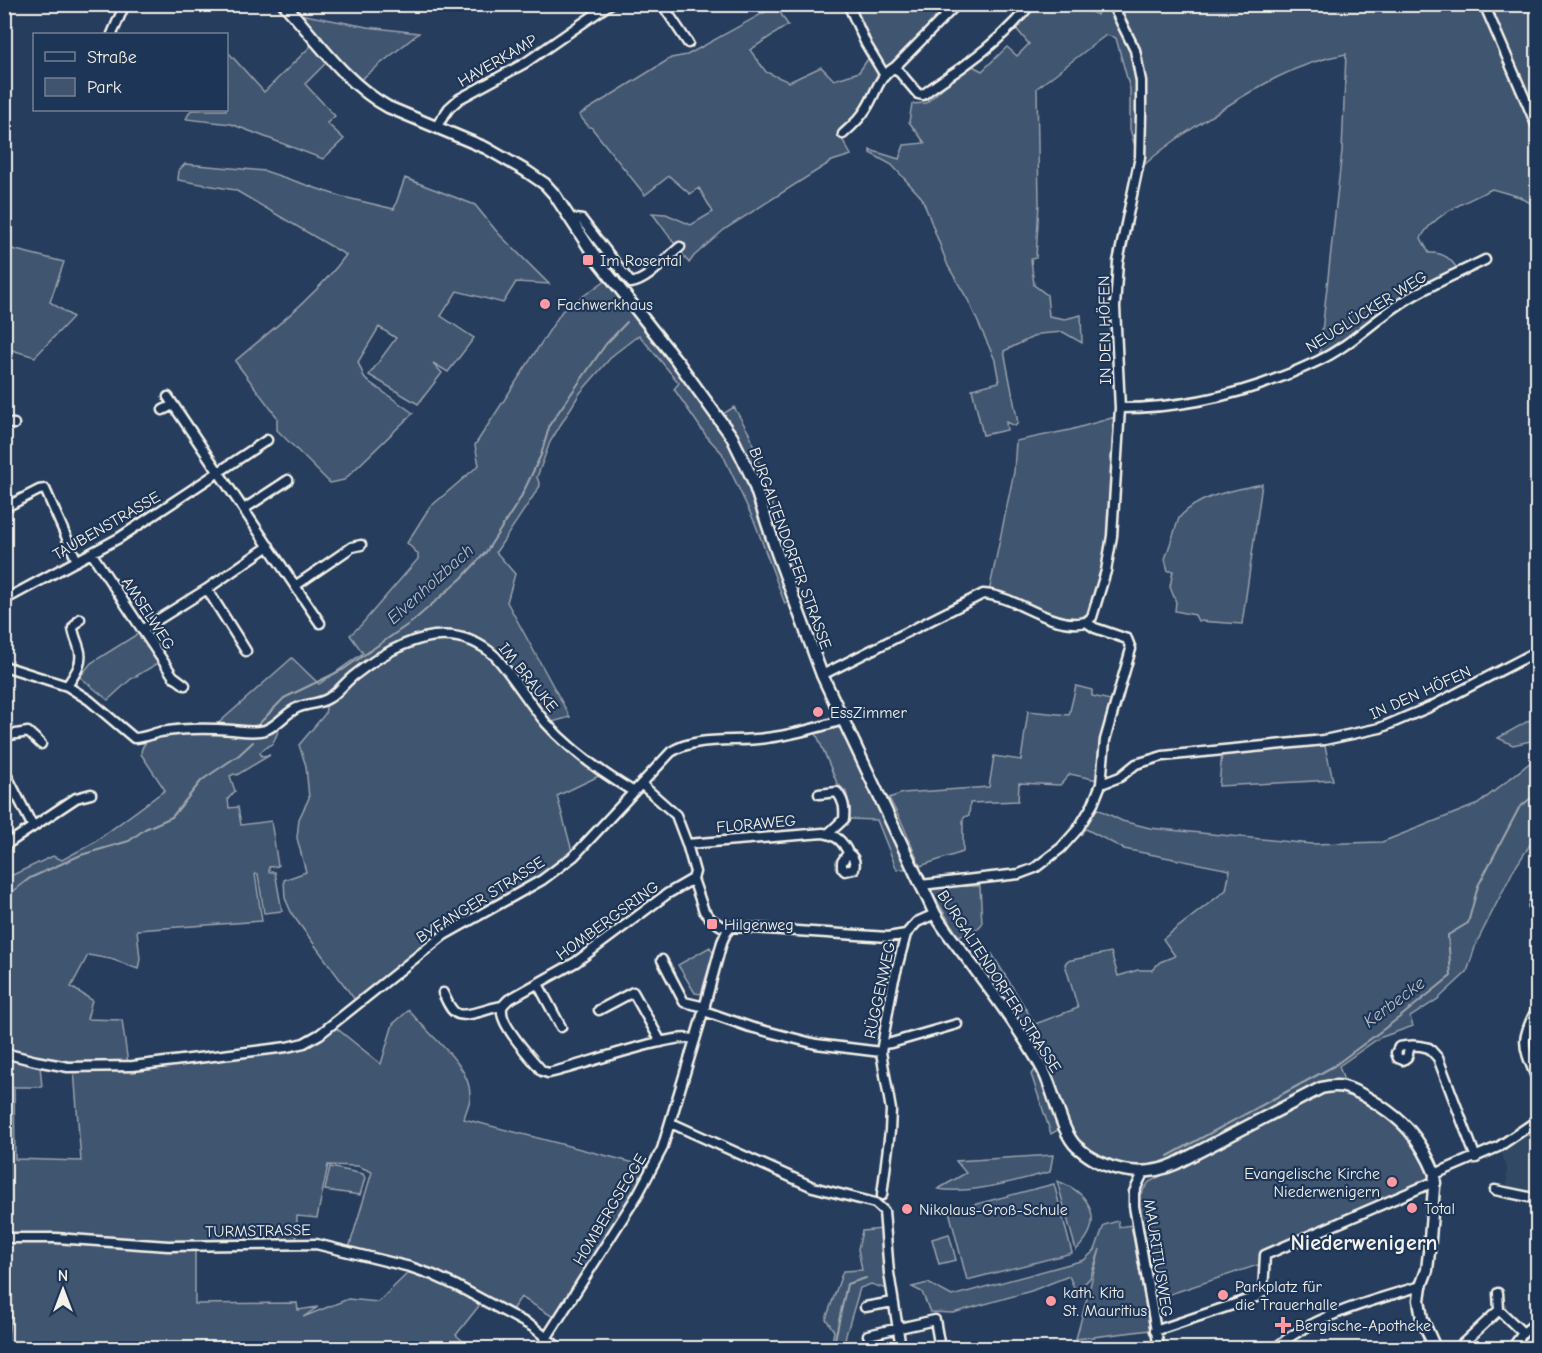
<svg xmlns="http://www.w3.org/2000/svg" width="1542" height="1353" viewBox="0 0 1542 1353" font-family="'Comic Neue',sans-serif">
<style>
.built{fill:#334966}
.green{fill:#40546f;stroke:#9aa2ac;stroke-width:1.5}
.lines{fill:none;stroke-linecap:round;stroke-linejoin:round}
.stream{stroke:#9fa7ae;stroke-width:2}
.minor-casing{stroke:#f4f1e8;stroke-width:13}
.major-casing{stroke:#f4f1e8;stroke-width:15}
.minor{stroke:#1d3557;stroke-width:8}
.major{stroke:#1d3557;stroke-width:10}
.poi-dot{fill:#ff9aa2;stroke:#1d3557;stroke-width:2}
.labels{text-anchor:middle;stroke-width:4.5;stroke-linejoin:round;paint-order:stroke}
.street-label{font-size:16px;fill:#f4f1e8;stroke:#1d3557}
.poi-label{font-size:16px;fill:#f4f1e8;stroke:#1d3557;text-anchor:start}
.water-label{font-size:18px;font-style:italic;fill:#bcbfc2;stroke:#1d3557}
.district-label{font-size:22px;font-weight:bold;fill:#f4f1e8;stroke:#1d3557}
</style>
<rect width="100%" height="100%" fill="#263d5d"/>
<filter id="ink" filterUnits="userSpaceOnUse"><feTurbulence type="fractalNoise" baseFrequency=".0167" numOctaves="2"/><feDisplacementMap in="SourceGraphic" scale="12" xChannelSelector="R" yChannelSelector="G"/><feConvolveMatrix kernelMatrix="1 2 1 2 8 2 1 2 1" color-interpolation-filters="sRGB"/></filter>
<g filter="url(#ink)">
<path class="built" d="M1537 1129V1196L1511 1191 1507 1188V1168L1501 1151 1513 1145Z"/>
<path class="green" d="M1098 4 1482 5 1524 107 1537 132V207L1520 197 1492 189C1468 201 1433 214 1421 238L1429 253C1444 252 1451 259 1459 271L1319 359 1342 151 1346 54C1298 62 1257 87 1216 113 1190 130 1163 147 1141 168L1130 129V89L1116 38 1106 35 1037 88 1039 203 1036 258 1031 259 1034 285 1047 295 1049 316 1065 319 1081 315 1082 343 1063 332 1039 334 1004 351 1018 423 1015 426 1006 422 1007 430 983 435 972 389 999 382 995 360 968 300 948 266 922 198 892 165 870 153V150L899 159 904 145 925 143 909 122 912 104 926 103 969 64 982 71 1007 47 1017 56 1029 44 1014 26 1034 5H1089L1088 10 1097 15 1100 6Z
M851 5H953L900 58 889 66 881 65Z
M1489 5H1537V123L1524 95Z
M776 6 788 25 750 50 766 72 789 82 821 67 834 80 859 72 870 56 879 73V78L863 110 840 135 851 155 832 161 725 229 694 256 689 263 652 213 666 214 691 225 713 212 699 188 690 194 669 176 645 195 591 127H589L579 115 671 58 687 55Z
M300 14 367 27 419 33 359 81 335 57Z
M314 43 326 63 305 84 335 116 327 123 344 139 323 159 231 124 186 119 191 110H226L227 51 264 92Z
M185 164 265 171 339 196 394 209 405 178 475 205 498 233 549 284 516 282 503 303 457 291 441 316 474 338 448 372 433 363 442 373 418 404 369 375 396 338 379 327 358 362 365 379 413 413 344 480 330 483 277 430V417L235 361C274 328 316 296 346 255L235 190 178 180 179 170Z
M8 248 64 262 50 302 73 317 35 357 5 348 4 264Z
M606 280 630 307 731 438 789 600 785 604 755 523 722 453 707 437 674 389 679 383 639 335 613 355 580 393 550 442 537 477 540 486 496 552 515 574 507 602 570 717 549 723 506 664 465 635 410 640 334 692 270 726 256 729 214 727 292 658 319 684 363 653 350 635 361 625 418 559V554L407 543 429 508 479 465 475 445 562 311Z
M734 407 750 435 796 578 789 586 752 478 718 417Z
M1115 417 1107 553 1091 609C1088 613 1085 616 1080 618 1062 623 1008 599 989 592L1014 472 1016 441 1070 430Z
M1262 484 1242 624 1198 621 1195 615 1175 611 1176 602 1170 587 1173 571H1168L1165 559 1179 518C1198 495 1235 490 1262 484Z
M139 633 160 662 131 679 108 700 80 677 91 663Z
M443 636 485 649 521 692 601 775 557 796 572 851 538 877 442 932 355 1000 292 914 285 898 284 880 306 872 297 838 299 819 309 798 306 766 299 745 325 714 327 702 387 654Z
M1076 686 1092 690V696L1115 701 1098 780 1070 774 1060 785 1019 783 1018 801 970 803 969 816H966L963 819V852L920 866 903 825 889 798 903 793 989 787 994 756 1021 760 1028 711 1069 715Z
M1537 716V738L1535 740 1513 745 1498 738Z
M281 725 273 743 260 752 261 756 270 755 237 775 234 774 230 776 235 791 228 799 229 808 238 807 241 825 271 821 278 866 269 867V872H275L282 911 264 913 258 874H255L262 921 137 930 140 959 138 969 111 959 88 955 71 987 92 1000 87 1019 122 1020 128 1064 101 1065 47 1062 5 1050 4 879 53 856 62 860 93 843 165 790 141 754C142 718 238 736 260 734 267 733 275 728 281 725Z
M834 726 842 729 908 868 897 870 877 820 849 819 850 807 846 792 837 783 816 733Z
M1324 742 1333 780 1219 786 1222 753Z
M1537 757V834L1513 871 1476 944 1467 972 1438 999 1410 1017 1413 1026 1379 1038 1339 1066 1344 1081 1319 1084 1161 1165C1134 1170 1090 1161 1074 1137 1071 1133 1070 1128 1068 1124L1051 1134 1031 1074 1043 1062 975 960 992 954 1035 1024 1078 1008 1065 964 1067 961 1111 952 1118 976 1138 970H1152L1160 962 1175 956 1163 939 1226 890 1230 870 1124 849 1082 827 1096 808 1122 821 1150 828 1312 844 1382 842 1478 804Z
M935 886H980L982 924 977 929 958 936 932 893 931 889Z
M710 947 713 953 701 994 695 993 678 965Z
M409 1010C427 1035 472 1064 470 1097 470 1104 465 1113 464 1119L650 1167 555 1318 521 1297 511 1311 457 1284 349 1248 372 1172 358 1166 328 1165 317 1218 297 1216 296 1241 165 1243 5 1236 4 1056 40 1066 42 1087H14L15 1159 81 1161 74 1070 245 1055 309 1046 336 1028 381 1064 393 1024Z
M1326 1090 1344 1092 1360 1098 1404 1132 1426 1163 1430 1180 1262 1253 1261 1264 1152 1300 1137 1218 1139 1196 1149 1182Z
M1053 1155 1050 1172C1019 1180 970 1195 938 1189L966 1173 956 1161Z
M330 1167 363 1174 365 1178 360 1195 325 1190Z
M1057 1181C1091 1193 1106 1222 1076 1250Z
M1054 1184 1072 1253 967 1280 949 1211Z
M1118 1221 1119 1227 1131 1225 1150 1330 1076 1339 1100 1249 1090 1278 1076 1292 1069 1276 1031 1291 953 1313 930 1312 922 1292 912 1287 928 1283 952 1296 1084 1260 1095 1250 1104 1225Z
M882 1229 886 1289 871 1284 860 1288 846 1335 844 1348H831L834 1331 826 1319 843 1271 862 1270 858 1249 862 1231Z
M949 1234 956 1260 939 1264 932 1239Z
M5 1239 195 1248V1304L297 1303 298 1310 318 1307 303 1317 348 1299 378 1302 411 1270 432 1277 482 1302 456 1335 471 1348H5L12 1314 7 1315 5 1326Z"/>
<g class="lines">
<path class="stream" d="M257 726 284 698 344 669 413 621 462 578 486 552 520 499 541 455 550 424 606 344 627 322
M4 898 30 878 81 855 129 841 145 829 172 817 202 780 239 755 253 742
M1168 1156 1334 1066 1400 1017 1451 976 1448 935 1468 923 1478 886 1519 808 1538 792
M829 1348 834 1344 847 1284 866 1278"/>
<defs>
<path id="minor" d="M662 4 688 43
M848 4 866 44 884 74
M1484 4 1538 129
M112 34 125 4
M895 67 918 94 923 95C938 82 954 74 969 62 991 46 1013 26 1031 4
M436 127 449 108 459 99 525 63 610 4
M843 134C852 126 860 119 866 109 877 92 877 78 895 67L957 4
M570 218 582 220 631 283C649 280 666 258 680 247
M168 397 320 623
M1120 408C1189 408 1256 391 1318 361 1348 347 1372 322 1400 304 1426 286 1457 274 1485 260
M163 410 173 405
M4 423 14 424
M4 508 39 490 45 489 77 561
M244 509 288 480
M92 554 173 676 185 685
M295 586 352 547 361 545
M207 589 246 651
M4 600 119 538 267 440
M143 629 207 589 269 546
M4 666 67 686 89 700 134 738C144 738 151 734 160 732 184 728 209 728 233 730 243 731 255 733 265 730 277 726 284 715 295 709 305 703 318 705 329 698 339 692 346 681 356 674 397 642 450 616 495 656 514 677 528 702 546 723 571 751 602 773 634 792
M822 675 983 594C1018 596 1050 630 1086 622L1092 617 1106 571 1112 536 1120 408 1115 307 1118 262 1140 157 1141 115V81L1135 50 1112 4
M67 686C75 674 84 663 79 648 77 641 74 636 73 628L80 619
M4 736 28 732 41 744
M4 770 33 827
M641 784 676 815 687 844 695 872 693 879 704 911 711 919 721 926 888 937 906 934 917 922 935 914
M1101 784 1120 777 1136 764 1163 756 1324 740 1380 728 1432 706 1538 651
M819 794 837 792C844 801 845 808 844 819L828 834
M687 844 823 833C836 835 843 841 848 853L842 862V868L845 871 854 869C856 862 854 857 848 853
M4 846 76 798 91 794
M693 879 667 894 576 962 508 1000C504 1004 501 1006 502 1012 502 1027 532 1059 542 1071L548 1073C572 1069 681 1029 695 1040
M921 885 1019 874 1035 868 1061 848 1078 829 1093 804 1101 784 1105 740 1131 649 1127 639 1095 628 1086 622
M1538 894 1534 906 1538 915
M662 960 684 1002 705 1007
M538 984 561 1027
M443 993C446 999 450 1010 456 1013 465 1019 491 1007 502 1006
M1538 1007C1518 1042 1524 1047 1538 1082
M599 1010 633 992 661 1042
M704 1011 750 1027 816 1044 881 1052
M883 1044 891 1043 957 1024
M1410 1046 1407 1057 1403 1060 1398 1058 1396 1053 1399 1047C1408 1045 1420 1045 1429 1048L1438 1058 1476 1158
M4 1053 36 1061 68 1067 133 1066 287 1047 304 1043 320 1034 444 935 542 880 574 856 671 752C697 735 736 743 766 738 792 735 817 728 843 720
M671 1123 813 1187 875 1203 884 1211 889 1273 901 1348
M1143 1173 1134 1192V1206L1159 1348
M1435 1174 1498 1147 1538 1120
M1495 1190 1538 1199
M882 1195 890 1131 891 1110 881 1052 893 983 906 934
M4 1238H56L168 1246 316 1244 410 1267 433 1275 457 1286 533 1327 559 1348
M1498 1293 1499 1310
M865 1307 893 1302
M1155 1331 1256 1297 1263 1292 1265 1255 1429 1184 1436 1183
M1523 1333 1538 1321
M868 1335 935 1320 940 1348
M540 1348 638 1194 662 1149 700 1023 722 942 726 933 731 927
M1276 1348C1309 1317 1377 1299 1421 1286
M1458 1348 1499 1310 1523 1333 1512 1348"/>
<path id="major" d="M284 4C317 40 345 83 388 107L486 148 526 171 545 184 554 194 598 261 677 361 732 437 752 478 777 553 822 675 921 885C926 894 930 904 935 914 946 933 962 951 975 969 999 1001 1023 1034 1042 1068 1054 1089 1061 1133 1077 1147 1104 1171 1142 1179 1175 1164L1321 1088C1329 1086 1336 1085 1344 1087 1363 1092 1396 1115 1409 1130 1420 1143 1429 1159 1435 1174L1429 1252 1427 1270 1421 1286 1419 1300 1422 1319 1435 1348"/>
</defs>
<use href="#minor" class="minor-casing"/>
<use href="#major" class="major-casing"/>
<use href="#minor" class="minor"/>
<use href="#major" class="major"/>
</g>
</g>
<g class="poi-dot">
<rect x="582" y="254" width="12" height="12" rx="3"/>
<circle cx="545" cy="304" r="6"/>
<circle cx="818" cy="712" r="6"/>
<rect x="706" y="918" width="12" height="12" rx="3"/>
<circle cx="1392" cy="1182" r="6"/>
<circle cx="1412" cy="1208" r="6"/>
<circle cx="907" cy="1209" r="6"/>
<circle cx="1223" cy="1295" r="6"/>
<circle cx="1051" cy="1301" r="6"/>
<path d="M1280 1316h6v6h6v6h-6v6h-6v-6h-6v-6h6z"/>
</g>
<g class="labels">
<g class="street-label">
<text transform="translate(497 60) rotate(-30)" y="6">HAVERKAMP</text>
<text transform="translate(1366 311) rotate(-32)" y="6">NEUGLÜCKER WEG</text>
<text transform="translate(1104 330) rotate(-91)" y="6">IN DEN HÖFEN</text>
<text transform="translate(106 525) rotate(-30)" y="6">TAUBENSTRASSE</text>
<text transform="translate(791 548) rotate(70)" y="6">BURGALTENDORFER STRASSE</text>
<text transform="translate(149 613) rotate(57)" y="6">AMSELWEG</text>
<text transform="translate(529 677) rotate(51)" y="6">IM BRAUKE</text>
<text transform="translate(1420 692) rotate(-24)" y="6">IN DEN HÖFEN</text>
<text transform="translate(756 823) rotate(-5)" y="6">FLORAWEG</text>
<text transform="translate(480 899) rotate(-32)" y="6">BYFANGER STRASSE</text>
<text transform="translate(607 920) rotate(-36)" y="6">HOMBERGSRING</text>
<text transform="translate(1000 981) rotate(57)" y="6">BURGALTENDORFER STRASSE</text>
<text transform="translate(879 990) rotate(-78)" y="6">RÜGGENWEG</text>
<text transform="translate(609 1209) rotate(-59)" y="6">HOMBERGSEGGE</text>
<text transform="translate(258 1230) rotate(-1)" y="6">TURMSTRASSE</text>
<text transform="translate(1159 1258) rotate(81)" y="6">MAURITIUSWEG</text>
</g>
<g class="poi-label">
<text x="600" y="266">Im Rosental</text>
<text x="557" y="310">Fachwerkhaus</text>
<text x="830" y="718">EssZimmer</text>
<text x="724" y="930">Hilgenweg</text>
<text x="1380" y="1179" text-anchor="end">Evangelische Kirche<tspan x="1380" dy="18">Niederwenigern</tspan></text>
<text x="1424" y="1214">Total</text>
<text x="919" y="1215">Nikolaus-Groß-Schule</text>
<text x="1235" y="1292">Parkplatz für<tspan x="1235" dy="18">die Trauerhalle</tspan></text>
<text x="1063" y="1298">kath. Kita<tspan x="1063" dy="18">St. Mauritius</tspan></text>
<text x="1295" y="1331">Bergische-Apotheke</text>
</g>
<g class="water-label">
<text transform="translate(430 584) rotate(-42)" y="6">Elvenholzbach</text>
<text transform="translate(1394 1002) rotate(-37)" y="6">Kerbecke</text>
</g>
<g class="district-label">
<text x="1364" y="1250">Niederwenigern</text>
</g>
</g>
<rect width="1542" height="1353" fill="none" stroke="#1d3557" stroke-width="24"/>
<rect x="12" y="12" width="1518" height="1329" fill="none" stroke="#f4f1e8" stroke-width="2" filter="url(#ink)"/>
<rect x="33" y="33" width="195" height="78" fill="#1d3557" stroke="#738091" stroke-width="1.5"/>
<rect x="45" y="52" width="30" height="9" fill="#1d3557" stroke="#738091" stroke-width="1.5"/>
<text x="87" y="63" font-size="18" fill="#f4f1e8">Straße</text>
<rect x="45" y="78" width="30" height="18" fill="#40546f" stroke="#738091" stroke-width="1.5"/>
<text x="87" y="93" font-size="18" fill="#f4f1e8">Park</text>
<g transform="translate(63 1290)" stroke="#1d3557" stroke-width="4.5" paint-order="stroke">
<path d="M0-4.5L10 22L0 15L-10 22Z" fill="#f4f1e8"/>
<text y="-9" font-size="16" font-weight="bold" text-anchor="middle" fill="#f4f1e8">N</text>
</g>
</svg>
